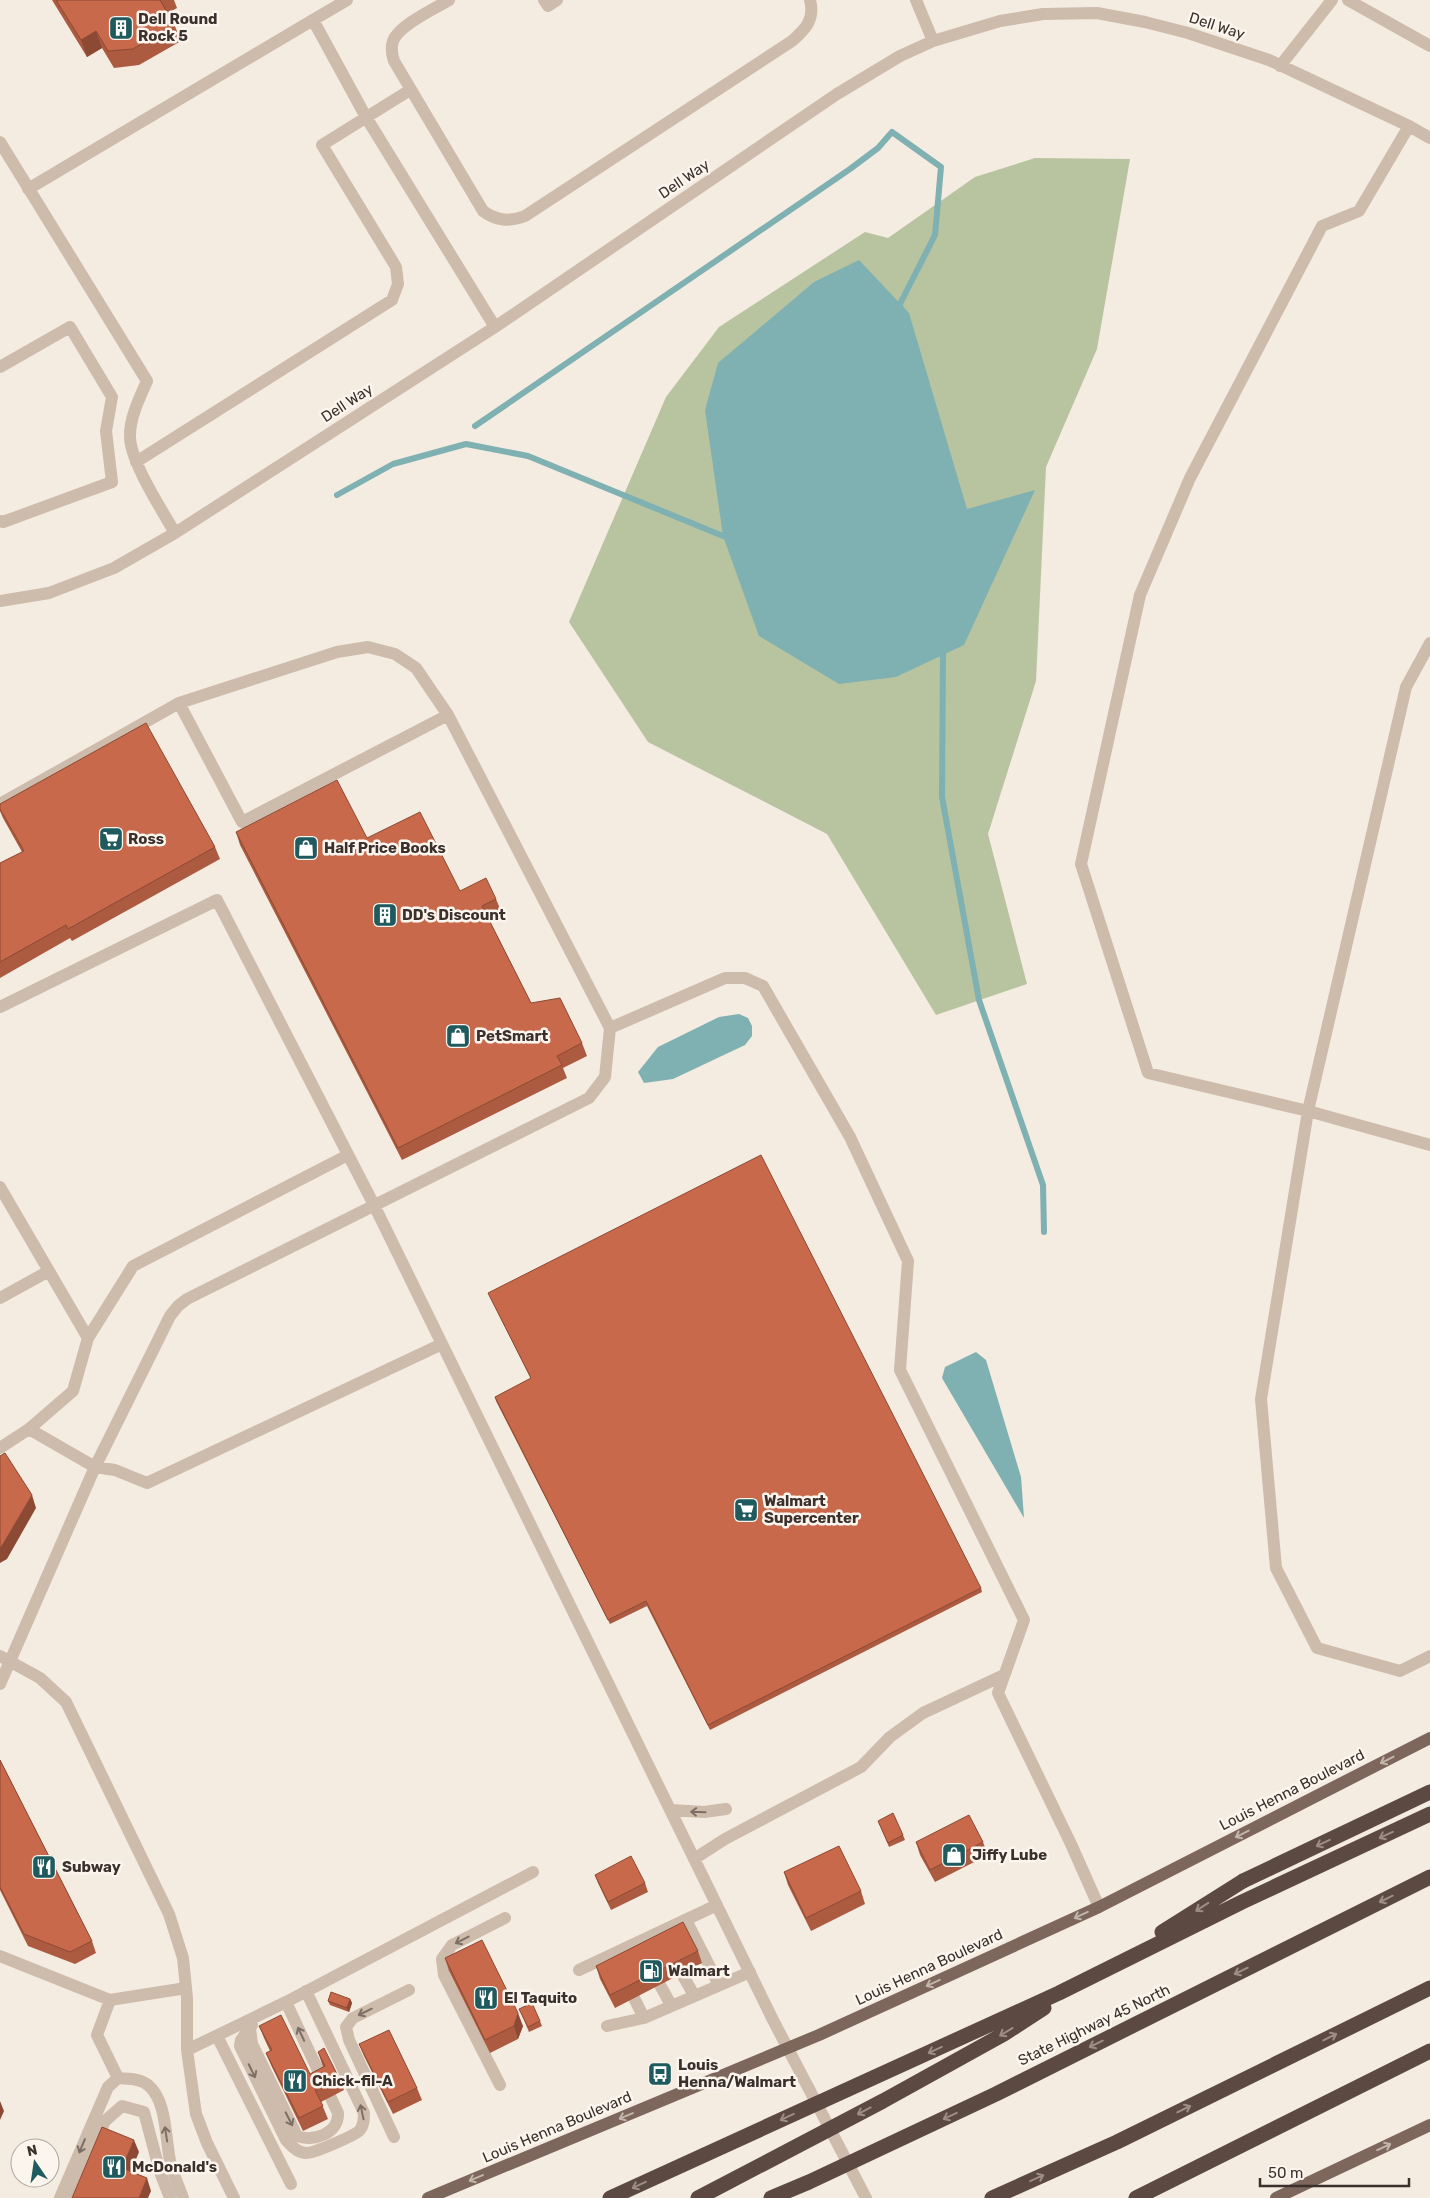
<svg xmlns="http://www.w3.org/2000/svg" width="1430" height="2198" viewBox="0 0 1430 2198" font-family="Rubik,sans-serif">
<style>
.green{fill:#b8c4a0}
.water{fill:#7fb0b2}
.lines{fill:none;stroke-linecap:round;stroke-linejoin:round}
.stream{stroke:#7fb0b2;stroke-width:6}
.minor{stroke:#cdbbac;stroke-width:12}
.major{stroke:#7d675c;stroke-width:12}
.highway{stroke:#5c4a42;stroke-width:15}
.highway-bridge{stroke:#5c4a42;stroke-width:15}
.wall{fill:#ac5a40}
.shaded-wall{fill:#8c4a34}
.building{fill:#c8694b;stroke:#8c4a34}
.oneway{stroke:#c2b5ac}
.oneway2{stroke:#7d6f65}
.oneway3{stroke:#9c8e87}
.labels{text-anchor:middle;stroke-width:5;stroke-linejoin:round;paint-order:stroke}
.poi-label{font-size:15px;font-weight:bold;fill:#3b302b;stroke:#fbf5ee;text-anchor:start}
.street-label{font-size:15px;fill:#3b302b;stroke:#fbf5ee}
</style>
<rect width="100%" height="100%" fill="#f4ebe1"/>
<path class="green" d="M1035 158 1130 159 1097 349 1046 467 1036 681 988 834 1027 984 936 1015 827 834 648 742 569 622 666 397 719 327 865 232 888 238 975 177Z"/>
<path class="water" d="M859 260 909 313 967 509 1035 490 964 645 896 677 839 684 759 636 723 536 705 410 718 363 814 282Z
M739 1014 748 1018 752 1026V1036L745 1045 673 1079 644 1083 638 1072 658 1047 719 1017Z
M976 1352 986 1360 1021 1477 1024 1518 942 1378 945 1367Z"/>
<g class="lines">
<path class="stream" d="M475 426 850 169 878 148 892 132 941 167 935 235 900 304 901 312
M337 495 393 464 466 444 528 456 723 536 731 535
M943 647 942 797 979 1000 1043 1185 1044 1232"/>
<path class="minor" d="M347 0 313 20 366 117 495 327
M449 0C434 9 399 25 393 41 391 47 392 55 394 61L483 211C497 221 509 222 525 216L792 41C806 29 815 19 810 0
M544 0 548 6 557 0
M916 0 933 41
M1348 0 1430 46
M1280 66 1332 0
M1409 126 1359 211 1322 226 1190 478 1140 595 1081 864 1148 1073 1308 1111 1430 1145
M0 142 147 381C140 397 130 417 130 435 129 460 162 510 175 533
M28 189 313 20
M0 367 70 327 112 397 106 431 112 482 3 522 0 521
M136 462 392 300 398 284 396 267 322 145 410 90
M0 601 49 593 114 568 175 533 495 327 837 94 900 56 933 41 1000 21 1043 14 1097 13 1145 22 1188 33 1269 60 1409 126 1430 138
M1430 643 1406 687 1308 1111 1261 1399 1276 1568 1317 1648 1400 1671 1430 1656
M179 703 242 822 448 715
M0 804 179 703 337 652 368 647 395 654 416 668 448 715 610 1028
M0 1007 217 900 374 1205 773 2020 866 2198
M0 1187 88 1338
M0 1298 49 1271
M29 1429 73 1391 88 1338 133 1266 348 1155
M0 1448 29 1429 95 1467 115 1470 147 1483 442 1344
M0 1656 40 1678 66 1702 169 1914 183 1958 187 1998V2050L196 2114 207 2143 234 2198
M0 1684 95 1467 170 1316 178 1306 187 1299 589 1098 605 1077 610 1028 725 978H745L763 986 850 1137 908 1261 900 1370 1024 1620 998 1693 1071 1844 1099 1907
M671 1810 704 1812 726 1809
M694 1859 725 1839 861 1767 890 1737 923 1713 1004 1675
M686 1920 719 1985
M0 1956 110 2000 186 1988
M579 1970 717 1905
M682 1974 694 1995
M660 1985 671 2005
M634 1998 644 2018
M110 2000 97 2035 118 2078
M252 2025 250 2028 252 2044 297 2136C313 2142 339 2134 338 2113L286 2002
M607 2026 644 2018 750 1972
M250 2028 241 2040 240 2046 286 2140C291 2145 296 2152 305 2153 313 2154 353 2136 359 2131 364 2126 364 2119 364 2113L306 1991
M217 2036 291 2184
M187 2050 286 2002 533 1872
M500 2085 444 1975 442 1959 452 1945 505 1918
M394 2137 349 2040 346 2027 353 2018 409 1990
M60 2198 108 2087 118 2078C129 2079 139 2078 148 2085 168 2101 165 2143 171 2165 174 2176 179 2187 183 2198
M72 2198 105 2121 122 2106 144 2112 160 2172 170 2198"/>
<path class="major" d="M428 2198 819 2035 1099 1907 1430 1738
M1276 2198 1430 2125"/>
<path class="highway" d="M1243 1881 1430 1792
M992 2198 1117 2142 1430 1988
M1136 2198 1430 2051"/>
<path class="highway-bridge" d="M1162 1932 1243 1881
M610 2198 1059 1993 1242 1902 1430 1814
M698 2198 883 2101 1004 2034 1044 2008
M771 2198 809 2182 996 2094 1430 1877"/>
</g>
<path class="wall" d="M52 0H174L177 8 168 13 174 24 181 41 139 65 114 68 102 48 87 57Z
M0 804 215 847 220 859 72 941 70 938 0 978V863L22 852 3 818 0 811Z
M236 832 367 838 460 891 496 899 501 911 488 918 531 1003 582 1043 587 1056 563 1068 567 1078 402 1160 240 845Z
M488 1293 981 1588 982 1592 710 1730 647 1606 610 1624 496 1401 495 1397 531 1379Z
M0 1760 92 1941 96 1953 75 1964 28 1946 0 1890Z
M878 1821 903 1835 905 1840 889 1847Z
M916 1842H983L988 1855 935 1882 920 1855Z
M784 1872 861 1891 865 1904 811 1931 788 1885Z
M595 1875 645 1883 648 1892 611 1910 598 1883Z
M698 1951 702 1963 615 2008 600 1979 596 1966Z
M445 1958 523 2026 518 2039 490 2053 449 1971Z
M350 1999 352 2003 349 2012 330 2005 328 2001Z
M521 2013 540 2021 542 2026 529 2032Z
M259 2026 310 2074 323 2067 318 2052 339 2078 344 2090 321 2102 328 2119 303 2131 271 2065 266 2053 270 2051 264 2038Z
M359 2044 417 2088 422 2100 393 2114 364 2056Z"/>
<path class="shaded-wall" d="M96 31 102 48 87 57 81 40Z
M32 1495 36 1508 7 1559 0 1563V1548Z
M350 1999 352 2003 349 2012 347 2008Z
M518 2013 523 2026 518 2039 514 2026Z
M0 2101 4 2111 0 2120Z
M134 2140 139 2152 127 2181 122 2168Z
M147 2178 151 2191 148 2198H139Z"/>
<path class="building" d="M56 0H160L174 24 133 49 108 51 96 31 81 40Z
M146 723 215 847 68 929 66 925 0 962V863L24 851 0 809V804Z
M337 780 367 838 420 812 460 891 486 878 496 899 482 906 531 1003 560 998 582 1043 557 1056 562 1065 398 1148 236 832Z
M761 1155 981 1588 708 1725 646 1601 608 1620 495 1397 531 1378 488 1293Z
M5 1453 32 1495 2 1546 0 1548V1456Z
M0 1760 92 1941 70 1952 24 1934 0 1887Z
M893 1813 903 1835 888 1843 878 1821Z
M969 1815 983 1842 930 1870 916 1842Z
M839 1846 861 1891 806 1918 784 1872Z
M631 1856 645 1883 608 1902 595 1875Z
M683 1922 698 1951 610 1995 596 1966Z
M482 1940 518 2013 514 2026 485 2040 445 1958Z
M331 1992 350 1999 347 2008 328 2001Z
M532 2003 540 2021 528 2027 519 2009Z
M281 2015 310 2074 325 2066 318 2052 324 2048 339 2078 315 2090 323 2106 299 2118 266 2053 272 2050 259 2026Z
M389 2030 417 2088 388 2102 359 2044Z
M102 2127 134 2140 122 2168 147 2178 139 2198H72Z"/>
<defs><path id="oneway-shaft" d="M-6 0H5M1.5-3L5.5 0L1.5 3" fill="none" stroke-width="1.6" stroke-linecap="round" stroke-linejoin="round" transform="scale(1.25)"/></defs>
<g class="oneway">
<use href="#oneway-shaft" transform="translate(1387 1760) rotate(153)"/>
<use href="#oneway-shaft" transform="translate(1242 1834) rotate(153)"/>
<use href="#oneway-shaft" transform="translate(1081 1915) rotate(155)"/>
<use href="#oneway-shaft" transform="translate(933 1983) rotate(155)"/>
<use href="#oneway-shaft" transform="translate(626 2116) rotate(157)"/>
<use href="#oneway-shaft" transform="translate(1384 2147) rotate(-25)"/>
<use href="#oneway-shaft" transform="translate(476 2178) rotate(157)"/>
</g>
<g class="oneway2">
<use href="#oneway-shaft" transform="translate(698 1812) rotate(-178)"/>
<use href="#oneway-shaft" transform="translate(462 1940) rotate(153)"/>
<use href="#oneway-shaft" transform="translate(365 2012) rotate(154)"/>
<use href="#oneway-shaft" transform="translate(301 2034) rotate(-115)"/>
<use href="#oneway-shaft" transform="translate(252 2071) rotate(64)"/>
<use href="#oneway-shaft" transform="translate(362 2112) rotate(-102)"/>
<use href="#oneway-shaft" transform="translate(289 2119) rotate(63)"/>
<use href="#oneway-shaft" transform="translate(166 2134) rotate(-99)"/>
<use href="#oneway-shaft" transform="translate(82 2146) rotate(113)"/>
</g>
<g class="oneway3">
<use href="#oneway-shaft" transform="translate(1386 1835) rotate(155)"/>
<use href="#oneway-shaft" transform="translate(1323 1843) rotate(155)"/>
<use href="#oneway-shaft" transform="translate(1386 1899) rotate(154)"/>
<use href="#oneway-shaft" transform="translate(1202 1907) rotate(147)"/>
<use href="#oneway-shaft" transform="translate(1241 1971) rotate(154)"/>
<use href="#oneway-shaft" transform="translate(1006 2032) rotate(149)"/>
<use href="#oneway-shaft" transform="translate(1330 2037) rotate(-26)"/>
<use href="#oneway-shaft" transform="translate(1096 2044) rotate(154)"/>
<use href="#oneway-shaft" transform="translate(935 2050) rotate(155)"/>
<use href="#oneway-shaft" transform="translate(1184 2109) rotate(-26)"/>
<use href="#oneway-shaft" transform="translate(864 2111) rotate(152)"/>
<use href="#oneway-shaft" transform="translate(950 2116) rotate(155)"/>
<use href="#oneway-shaft" transform="translate(787 2117) rotate(155)"/>
<use href="#oneway-shaft" transform="translate(1037 2178) rotate(-24)"/>
<use href="#oneway-shaft" transform="translate(639 2185) rotate(155)"/>
</g>
<defs>
<symbol id="building-square" viewBox="-11 -11 22 22"><rect x="-9" y="-9" width="18" height="18" rx="4" fill="#1f5a5e" stroke="#fbf5ee"/><path d="M-4-6H4V6H1V3H-1V6H-4ZM-2.5-4.3h1.7v1.8h-1.7ZM.8-4.3h1.7v1.8H.8ZM-2.5-1h1.7V.8h-1.7ZM.8-1h1.7V.8H.8Z" fill="#fff"/></symbol>
<symbol id="supermarket-square" viewBox="-11 -11 22 22"><rect x="-9" y="-9" width="18" height="18" rx="4" fill="#1f5a5e" stroke="#fbf5ee"/><path d="M-6-5.5h2.5l.6 2H6L4.5 2H-2.5L-4.4-4H-6ZM-1.5 3.2a1.3 1.3 0 1 0 .1 0ZM3 3.2a1.3 1.3 0 1 0 .1 0Z" fill="#fff"/></symbol>
<symbol id="shop-square" viewBox="-11 -11 22 22"><rect x="-9" y="-9" width="18" height="18" rx="4" fill="#1f5a5e" stroke="#fbf5ee"/><path d="M-5-2.5h2.3a2.7 3.5 0 0 1 5.4 0H5L5.5 6h-11ZM-1.5-2.5h3a1.5 2.3 0 0 0-3 0Z" fill="#fff"/></symbol>
<symbol id="restaurant-square" viewBox="-11 -11 22 22"><rect x="-9" y="-9" width="18" height="18" rx="4" fill="#1f5a5e" stroke="#fbf5ee"/><path d="M-5-6h1v4h1v-4h1v4h1v-4h1v5L-1.5 .5V6h-2V.5L-5-1ZM5-6V6H3V1.5H1.5Q1.5-4 5-6Z" fill="#fff"/></symbol>
<symbol id="fuel-square" viewBox="-11 -11 22 22"><rect x="-9" y="-9" width="18" height="18" rx="4" fill="#1f5a5e" stroke="#fbf5ee"/><path d="M-5.5-6h7V0h2V4h1.3V-2.5L3-4.5l.8-.8L6-3V5H2.5V1h-1V6h-7ZM-4.2-4.7v3.2H.2V-4.7Z" fill="#fff"/></symbol>
<symbol id="bus-square" viewBox="-11 -11 22 22"><rect x="-9" y="-9" width="18" height="18" rx="4" fill="#1f5a5e" stroke="#fbf5ee"/><path d="M-5-6H5V4H4V6H2V4H-2V6H-4V4H-5ZM-3.5-4V0h7V-4ZM-3.5 1.2v1.5H-2V1.2ZM2 1.2v1.5H3.5V1.2Z" fill="#fff"/></symbol>
</defs>
<g fill-rule="evenodd">
<use href="#building-square" x="107" y="14" width="28" height="28"/>
<use href="#supermarket-square" x="97" y="825" width="28" height="28"/>
<use href="#shop-square" x="292" y="834" width="28" height="28"/>
<use href="#building-square" x="371" y="901" width="28" height="28"/>
<use href="#shop-square" x="444" y="1022" width="28" height="28"/>
<use href="#supermarket-square" x="732" y="1496" width="28" height="28"/>
<use href="#shop-square" x="940" y="1841" width="28" height="28"/>
<use href="#restaurant-square" x="30" y="1853" width="28" height="28"/>
<use href="#fuel-square" x="637" y="1957" width="28" height="28"/>
<use href="#restaurant-square" x="472" y="1984" width="28" height="28"/>
<use href="#bus-square" x="646" y="2060" width="28" height="28"/>
<use href="#restaurant-square" x="281" y="2067" width="28" height="28"/>
<use href="#restaurant-square" x="100" y="2153" width="28" height="28"/>
</g>
<g class="labels">
<g class="poi-label">
<text x="138" y="24">Dell Round<tspan x="138" dy="17">Rock 5</tspan></text>
<text x="128" y="844">Ross</text>
<text x="324" y="853">Half Price Books</text>
<text x="402" y="920">DD's Discount</text>
<text x="476" y="1041">PetSmart</text>
<text x="764" y="1506">Walmart<tspan x="764" dy="17">Supercenter</tspan></text>
<text x="972" y="1860">Jiffy Lube</text>
<text x="62" y="1872">Subway</text>
<text x="668" y="1976">Walmart</text>
<text x="504" y="2003">El Taquito</text>
<text x="678" y="2070">Louis<tspan x="678" dy="17">Henna/Walmart</tspan></text>
<text x="312" y="2086">Chick-fil-A</text>
<text x="132" y="2172">McDonald's</text>
</g>
<g class="street-label">
<text transform="translate(1217 26) rotate(18)" y="5">Dell Way</text>
<text transform="translate(684 179) rotate(-34)" y="5">Dell Way</text>
<text transform="translate(347 403) rotate(-33)" y="5">Dell Way</text>
<text transform="translate(1292 1790) rotate(-27)" y="5">Louis Henna Boulevard</text>
<text transform="translate(929 1967) rotate(-25)" y="5">Louis Henna Boulevard</text>
<text transform="translate(1094 2025) rotate(-26)" y="5">State Highway 45 North</text>
<text transform="translate(557 2127) rotate(-23)" y="5">Louis Henna Boulevard</text>
</g>
</g>
<g transform="translate(35 2163) rotate(347)"><circle r="24" fill="#fbf5ee" stroke="#aea6a0"/>
<path d="M0-4L9 19L0 12L-9 19Z" fill="#1f5a5e"/>
<text y="-8" font-size="14" font-weight="bold" text-anchor="middle" fill="#3b302b">N</text>
</g>
<path d="M1260 2178v8h149v-8" fill="none" stroke="#3b302b" stroke-width="2.5"/>
<text x="1268" y="2178" font-size="15" fill="#3b302b" stroke="#fbf5ee" stroke-width="4" paint-order="stroke">50 m</text>
</svg>
